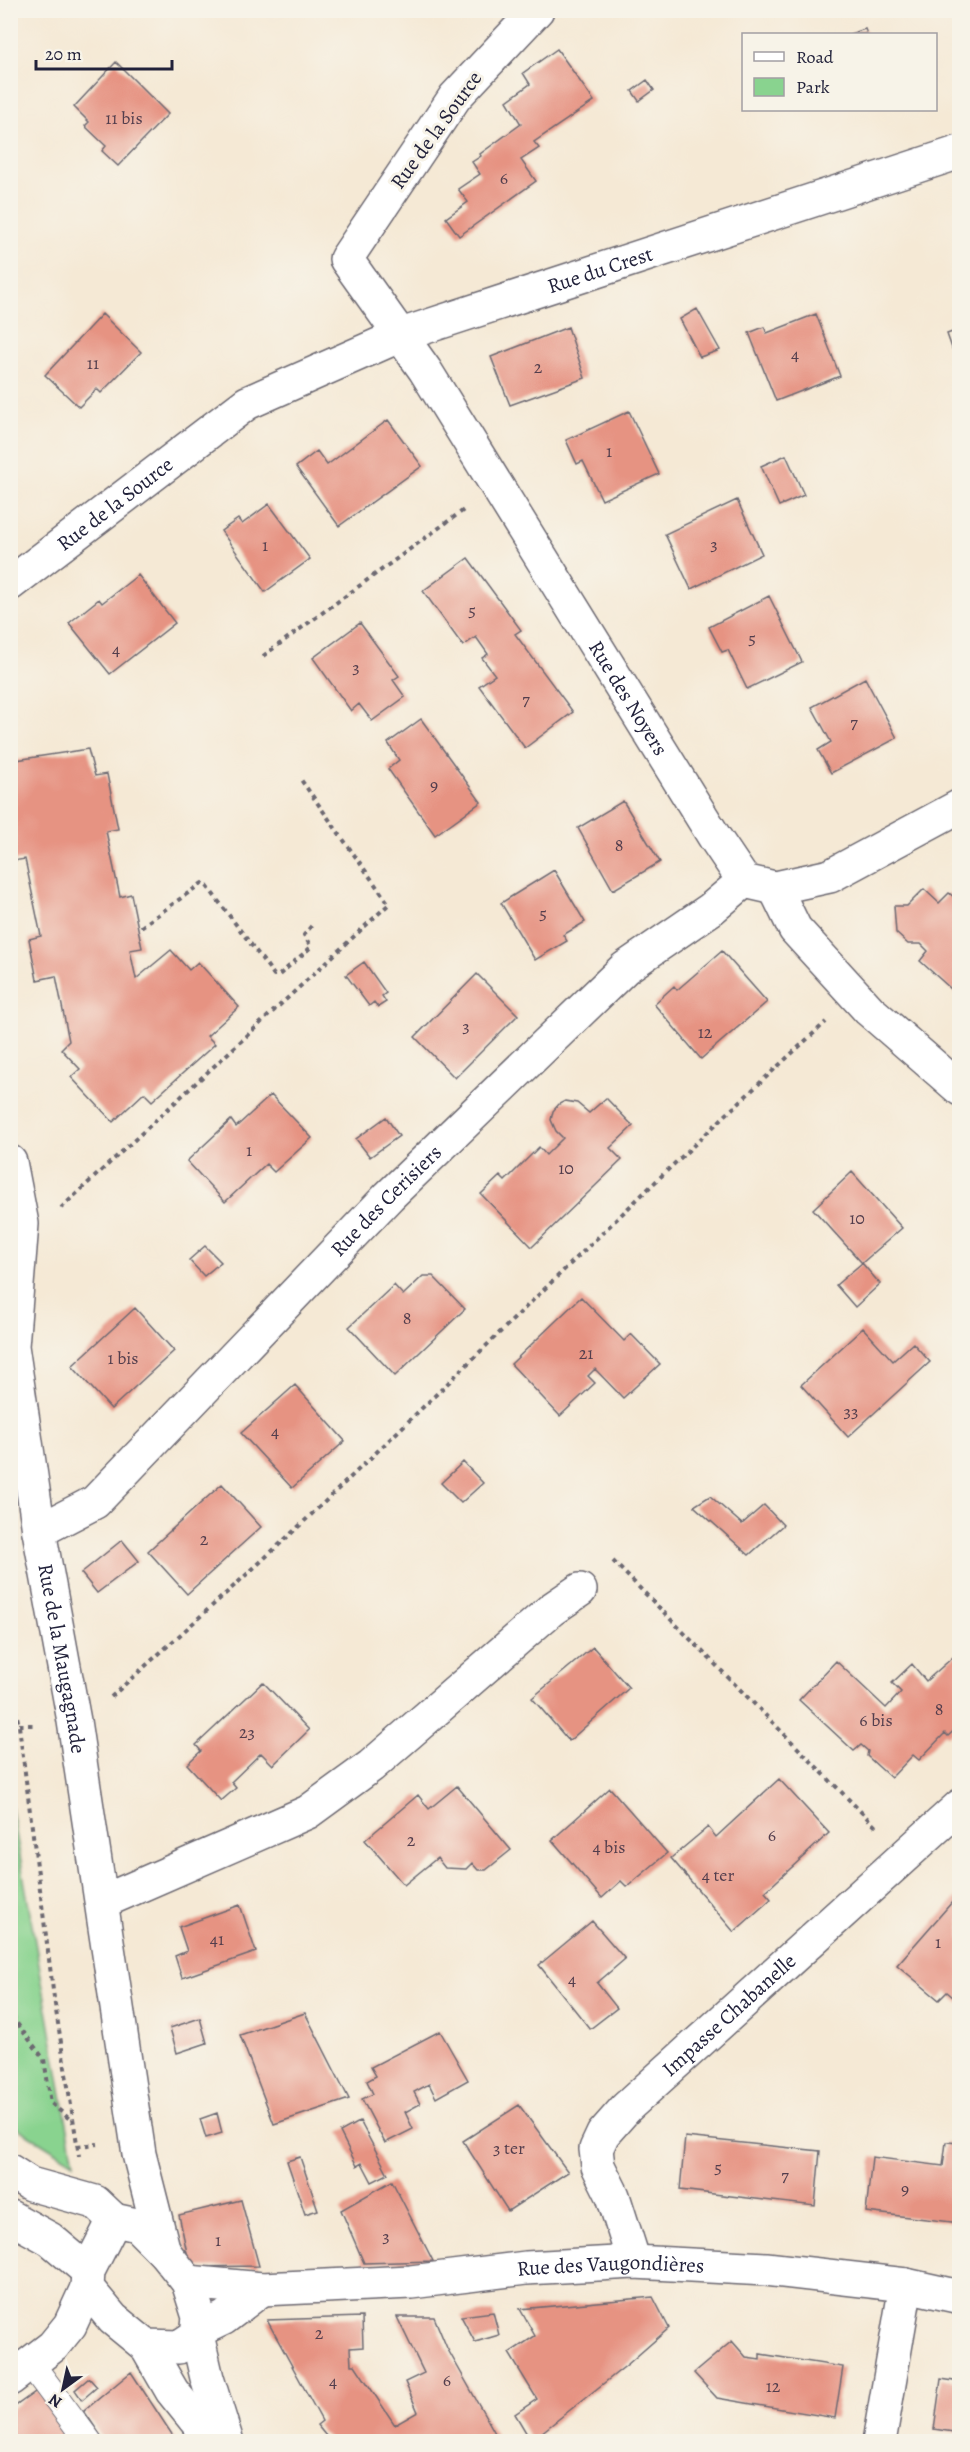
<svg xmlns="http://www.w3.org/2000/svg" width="970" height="2452" viewBox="0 0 970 2452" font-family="Alegreya,serif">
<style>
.green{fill:#89d38f;stroke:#567a65;stroke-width:1.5}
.building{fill:#e69382}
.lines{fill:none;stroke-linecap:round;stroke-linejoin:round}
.service-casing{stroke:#6c6871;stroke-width:28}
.minor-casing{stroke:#6c6871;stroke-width:36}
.path{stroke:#6c6871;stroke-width:4;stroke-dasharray:4.5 4.5;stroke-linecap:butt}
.service{stroke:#fff;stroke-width:26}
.minor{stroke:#fff;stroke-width:33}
.labels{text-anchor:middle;stroke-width:6;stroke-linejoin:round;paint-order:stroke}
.number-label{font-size:18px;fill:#533e4d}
.street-label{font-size:21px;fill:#22223b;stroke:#f7f3e8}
</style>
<rect width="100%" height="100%" fill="#f7f3e8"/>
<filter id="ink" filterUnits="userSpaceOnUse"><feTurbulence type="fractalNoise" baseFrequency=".0167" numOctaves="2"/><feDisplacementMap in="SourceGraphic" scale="12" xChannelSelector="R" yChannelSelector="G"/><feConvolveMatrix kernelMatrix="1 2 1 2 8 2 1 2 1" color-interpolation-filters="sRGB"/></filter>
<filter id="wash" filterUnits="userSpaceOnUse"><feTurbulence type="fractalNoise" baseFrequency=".008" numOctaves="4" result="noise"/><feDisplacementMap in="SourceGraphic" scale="24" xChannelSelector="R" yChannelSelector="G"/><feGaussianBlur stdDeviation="1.35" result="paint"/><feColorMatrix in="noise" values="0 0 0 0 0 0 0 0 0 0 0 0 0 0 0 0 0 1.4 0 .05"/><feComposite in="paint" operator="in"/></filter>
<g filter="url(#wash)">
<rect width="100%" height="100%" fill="#f5e9d5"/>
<path class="green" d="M10 1805H11L74 2163 11 2124Z"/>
<g id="blocks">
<path class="building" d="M865 29 867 34H850Z
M557 49 594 101 534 142 539 148 521 160 536 181 459 236 446 218 468 202 458 189 480 174 472 162 481 156 480 154 521 124 507 101 530 84 523 73Z
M116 62 168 114 118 166 102 151 106 146 85 126 89 122 74 107Z
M647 80 654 90 639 101 632 91Z
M697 309 720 350 700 357 680 319Z
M102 314 141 352 101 393 97 389 79 407 45 375Z
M816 314 840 376 776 401 749 333 764 327 767 333Z
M568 327 585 378 510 405 491 357Z
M960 329V368H959L947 334Z
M629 411 659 474 602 500 583 461 577 464 566 440Z
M388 420 422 466 339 526 296 467 317 451 327 465Z
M786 455 804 495 779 506 761 466Z
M737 500 762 554 691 589 665 534Z
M269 504 310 559 265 592 221 531 238 519 242 524Z
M468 558 521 630 515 634 573 712 525 748 479 686 495 675 482 658 488 654 476 637 463 646 423 591Z
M138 575 175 623 110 674 69 623 99 599 102 603Z
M769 596 802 662 747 689 728 650 722 652 709 627Z
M360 623 399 676 393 680 405 697 372 721 359 704 351 711 313 658Z
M865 678 897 738 831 773 818 750 831 742 812 707Z
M421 719 481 802 435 835 388 769 399 760 388 743Z
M88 749 95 776 107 774 118 829 106 831 120 897 131 894 142 948 130 950 136 979 171 950 189 970 198 962 239 1007 207 1036 215 1044 152 1101 144 1093 113 1122 71 1077 80 1069 61 1049 69 1041 56 976 37 980 29 939 41 936 25 859 13 861 10 847V761Z
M623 801 660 862 613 890 578 828Z
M554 870 585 922 563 935 567 941 535 960 501 903Z
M924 889 939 903 949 893 960 902V997L920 961 928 951 921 944H908L896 933 894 906H907Z
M722 951 767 1002 701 1059 654 1004 674 986 677 990Z
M364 962 386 993 382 996 386 1002 378 1007 374 1002 369 1006 346 975Z
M477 974 518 1015 455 1078 415 1037Z
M271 1095 312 1138 274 1172 266 1164 225 1202 187 1161 231 1120 236 1127Z
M606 1098 633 1126 610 1148 622 1160 532 1247 481 1194 500 1176 505 1181 539 1147 546 1155 563 1138 556 1131 551 1120 553 1111 559 1104 565 1101 577 1103 589 1113Z
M386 1117 399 1136 370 1157 356 1139Z
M852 1172 902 1228 862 1263 880 1284 855 1307 836 1285 862 1263 813 1209Z
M205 1246 221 1262 204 1276 189 1260Z
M423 1276H433L465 1309 395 1376 349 1327 394 1285 403 1295Z
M581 1297 624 1341 631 1334 660 1364 623 1398 595 1369 588 1376 595 1383 560 1416 511 1364Z
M135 1308 174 1351 111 1409 72 1366Z
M863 1328 893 1361 913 1343 930 1362 848 1437 801 1385Z
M295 1385 345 1441 292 1488 241 1433Z
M463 1462 483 1483 461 1503 441 1483Z
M222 1484 261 1527 187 1594 148 1551Z
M710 1496 742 1524 764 1505 783 1525 749 1555 694 1506Z
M122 1540 139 1561 97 1593 81 1573Z
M593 1647 629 1688 569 1741 532 1698Z
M960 1651V1725L948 1736 945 1733 919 1760 913 1755 891 1778 867 1756 868 1751 861 1745 854 1751 799 1700 836 1661 886 1708 901 1692 892 1683 912 1664 926 1681Z
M263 1682 309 1730 273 1765 261 1753 231 1782 236 1788 221 1801 187 1764 201 1751 196 1745Z
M779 1779 829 1833 765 1892 771 1899 734 1932 671 1858 708 1827 716 1837Z
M457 1786 511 1850 486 1870H478L472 1863 466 1869 445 1868 437 1858 404 1885 365 1840 418 1795 429 1809Z
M610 1788 667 1853 627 1887 621 1881 602 1898 552 1840Z
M960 1893V2003L947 1992 939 2000 897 1965Z
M240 1905 256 1952 182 1978 175 1956 187 1951 179 1927Z
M592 1921 625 1959 597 1983 617 2008 590 2029 539 1965Z
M305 2013 349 2099 274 2124 240 2035Z
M200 2018 207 2043 177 2053 170 2028Z
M440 2031 468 2080 436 2098 429 2084 414 2092 420 2104 405 2112 413 2129 385 2143 362 2099 373 2094 367 2081 376 2076 371 2067Z
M519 2105 568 2172 508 2211 463 2141Z
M217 2113 222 2133 206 2138 200 2119Z
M360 2121 388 2174 372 2182 362 2163 357 2166 340 2132Z
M685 2137 820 2151 815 2206 680 2190Z
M946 2142 960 2143V2223L866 2212 872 2157 943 2166Z
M300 2157 318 2210 305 2214 287 2161Z
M392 2181 433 2261 364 2263 341 2210Z
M241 2200 259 2266 190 2267 179 2215Z
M653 2297 669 2328 628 2364 531 2441 515 2414 537 2399 509 2353 535 2336 520 2309Z
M493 2312 499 2335 475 2342 461 2316Z
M362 2317 363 2347 350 2348 351 2365H355L395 2425 418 2412 405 2382 424 2373 397 2317H434L447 2348 500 2442H331L317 2425 322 2421 267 2320Z
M732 2341 746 2357 760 2359V2354L843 2367 835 2418 717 2398 694 2373Z
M131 2372 177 2442H105L84 2411Z
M89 2378 97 2387 82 2400 75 2390Z
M941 2379 960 2382V2433L934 2429Z
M38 2390 75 2442H10V2410Z"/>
</g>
</g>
<g filter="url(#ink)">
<use href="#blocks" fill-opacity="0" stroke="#6c6871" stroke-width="1.5"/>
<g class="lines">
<defs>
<path id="service" d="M31 2364 89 2442"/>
<g id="minor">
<path id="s1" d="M537 10 455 97 346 259 425 370 715 838 744 881 775 888 830 876 960 806"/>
<path id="s2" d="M10 584 247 403 401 335 960 152"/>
<path d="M775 888 795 929 869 1010 960 1089"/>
<path id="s3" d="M10 1162 22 1224 12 1346 39 1531 74 1721 139 2154 164 2252"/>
<path id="s4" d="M39 1531 95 1502 389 1196 625 968 711 909 744 881"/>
<path d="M102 1902 308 1812 371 1766 552 1609 580 1590"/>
<path d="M10 2171 30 2184 95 2202 114 2220"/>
<path d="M10 2217 50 2239 88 2271"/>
<path d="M114 2220 137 2225 164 2252 188 2282 199 2317 197 2335 179 2347 146 2346 113 2319 87 2288 88 2271Z"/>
<path id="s5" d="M634 2262 613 2196 598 2166 596 2149 603 2134 626 2108 960 1806"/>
<path id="s6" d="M188 2282 262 2289 411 2282 526 2268 634 2262 766 2269 906 2285 960 2297"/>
<path d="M199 2330 224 2318 262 2289"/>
<path d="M197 2335 207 2378 227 2442"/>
<path d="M146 2346 172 2391 213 2442"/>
<path d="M10 2379 53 2346 70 2325 87 2288"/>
<path d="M879 2442 906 2285"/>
</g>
</defs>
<use href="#service" class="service-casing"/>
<use href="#minor" class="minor-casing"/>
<path class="path" d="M263 656 465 509
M141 927 202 883 207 886 274 975H279L311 947 304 935 312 925
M61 1208 389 904 299 777
M613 1561 876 1827
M10 1682 19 1726 54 1998 79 2156
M111 1697C186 1629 261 1563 334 1493 498 1336 658 1175 826 1022
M10 1725H34
M10 2007 15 2021 44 2059 51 2103 73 2122
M77 2146 98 2144"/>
<use href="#service" class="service"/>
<use href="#minor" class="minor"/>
</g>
</g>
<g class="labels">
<g class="number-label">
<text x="124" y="124">11 bis</text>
<text x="504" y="184">6</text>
<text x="795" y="360">4</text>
<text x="93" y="369">11</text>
<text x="538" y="373">2</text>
<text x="609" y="457">1</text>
<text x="714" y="550">3</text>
<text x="265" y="551">1</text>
<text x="472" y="616">5</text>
<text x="752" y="644">5</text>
<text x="116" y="655">4</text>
<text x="356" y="673">3</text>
<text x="526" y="705">7</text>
<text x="854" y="728">7</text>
<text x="434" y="791">9</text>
<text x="619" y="851">8</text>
<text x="543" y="919">5</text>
<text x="466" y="1032">3</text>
<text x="705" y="1038">12</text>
<text x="249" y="1156">1</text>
<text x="566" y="1174">10</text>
<text x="857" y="1224">10</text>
<text x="407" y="1324">8</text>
<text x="586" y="1359">21</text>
<text x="123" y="1364">1 bis</text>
<text x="851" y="1417">33</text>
<text x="275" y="1437">4</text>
<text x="204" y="1545">2</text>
<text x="939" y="1715">8</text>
<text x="876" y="1726">6 bis</text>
<text x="247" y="1738">23</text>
<text x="772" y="1841">6</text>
<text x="411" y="1846">2</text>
<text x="609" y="1853">4 bis</text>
<text x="718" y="1881">4 ter</text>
<text x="217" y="1945">41</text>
<text x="938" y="1948">1</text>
<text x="572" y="1985">4</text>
<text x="509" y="2154">3 ter</text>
<text x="718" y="2173">5</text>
<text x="785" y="2181">7</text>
<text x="905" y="2195">9</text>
<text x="386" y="2242">3</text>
<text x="218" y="2246">1</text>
<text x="319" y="2339">2</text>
<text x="447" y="2386">6</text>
<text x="333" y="2387">4</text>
<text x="773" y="2392">12</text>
</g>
<g class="street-label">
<text transform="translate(436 130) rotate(-54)" y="7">Rue de la Source</text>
<text dy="7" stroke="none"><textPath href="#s2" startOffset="676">Rue du Crest</textPath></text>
<text dy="7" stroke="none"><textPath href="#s2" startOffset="132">Rue de la Source</textPath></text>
<text dy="7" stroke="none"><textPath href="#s1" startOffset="837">Rue des Noyers</textPath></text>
<text dy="7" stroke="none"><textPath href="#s4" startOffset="482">Rue des Cerisiers</textPath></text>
<text dy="7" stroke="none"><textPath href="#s3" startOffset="502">Rue de la Maugagnade</textPath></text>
<text dy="7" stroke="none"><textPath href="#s5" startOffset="310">Impasse Chabanelle</textPath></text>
<text dy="7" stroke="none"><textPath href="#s6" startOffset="424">Rue des Vaugondières</textPath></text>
</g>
</g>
<rect width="970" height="2452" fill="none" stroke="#f7f3e8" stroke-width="36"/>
<rect x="742" y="33" width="195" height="78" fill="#f7f3e8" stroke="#a29fa3" stroke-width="1.5"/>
<rect x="754" y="52" width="30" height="9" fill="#ffffff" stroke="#a29fa3" stroke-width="1.5"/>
<text x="796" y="63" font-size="18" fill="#22223b">Road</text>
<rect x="754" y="78" width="30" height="18" fill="#89d38f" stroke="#a29fa3" stroke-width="1.5"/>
<text x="796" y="93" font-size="18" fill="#22223b">Park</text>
<g transform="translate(63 2389) rotate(213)" stroke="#f7f3e8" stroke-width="4.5" paint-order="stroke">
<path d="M0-4.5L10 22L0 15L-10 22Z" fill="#22223b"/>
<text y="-9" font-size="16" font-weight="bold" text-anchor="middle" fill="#22223b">N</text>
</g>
<path d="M36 60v9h136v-9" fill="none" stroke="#22223b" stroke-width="3"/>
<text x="45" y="60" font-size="18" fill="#22223b" stroke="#f7f3e8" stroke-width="4.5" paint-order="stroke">20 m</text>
</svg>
